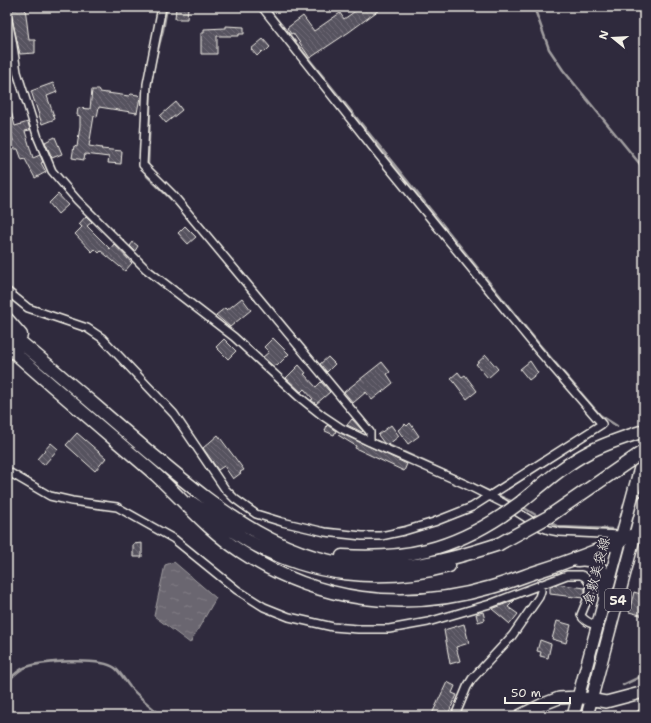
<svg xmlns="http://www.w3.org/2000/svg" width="651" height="723" viewBox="0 0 651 723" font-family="'Shantell Sans','Klee One',sans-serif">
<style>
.water{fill:url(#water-ripples);stroke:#a19ea0}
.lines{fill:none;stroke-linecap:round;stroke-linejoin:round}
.stream{stroke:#a19ea0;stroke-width:2.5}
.building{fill:url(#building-back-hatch);stroke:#f4f1e8}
.minor-casing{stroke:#f4f1e8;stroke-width:10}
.primary-casing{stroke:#f4f1e8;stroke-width:14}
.motorway-casing{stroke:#f4f1e8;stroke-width:15}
.minor{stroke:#2f2a3d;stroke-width:7}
.primary{stroke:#2f2a3d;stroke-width:11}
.motorway{stroke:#2f2a3d;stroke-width:12}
.motorway-bridge-casing{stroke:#f4f1e8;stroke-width:15;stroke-linecap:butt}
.motorway-bridge{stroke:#2f2a3d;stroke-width:12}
.labels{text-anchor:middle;stroke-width:4;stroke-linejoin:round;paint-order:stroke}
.shield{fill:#2f2a3d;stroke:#b9b5b5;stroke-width:1}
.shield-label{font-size:13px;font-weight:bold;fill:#f4f1e8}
.street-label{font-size:14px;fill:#f4f1e8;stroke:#2f2a3d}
</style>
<defs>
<pattern id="water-ripples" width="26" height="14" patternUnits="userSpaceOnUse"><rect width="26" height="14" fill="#6a6670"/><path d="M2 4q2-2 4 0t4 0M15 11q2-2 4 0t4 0" fill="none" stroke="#807c84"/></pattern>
<pattern id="building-back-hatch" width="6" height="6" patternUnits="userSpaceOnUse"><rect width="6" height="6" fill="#56525f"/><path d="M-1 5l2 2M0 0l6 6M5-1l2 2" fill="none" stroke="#6f6b76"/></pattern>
</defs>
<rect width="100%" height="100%" fill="#2f2a3d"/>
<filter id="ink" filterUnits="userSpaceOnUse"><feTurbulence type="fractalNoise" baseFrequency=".025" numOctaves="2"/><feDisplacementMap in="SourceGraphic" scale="8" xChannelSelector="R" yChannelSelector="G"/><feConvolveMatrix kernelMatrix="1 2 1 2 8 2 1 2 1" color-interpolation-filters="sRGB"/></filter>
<g filter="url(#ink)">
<path class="water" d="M174 562 216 598 190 643 154 616 165 565Z"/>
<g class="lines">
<path class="stream" d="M267 7 539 344 600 415 617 426
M534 7 549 49 563 70 644 169
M155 61 163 30 167 7
M148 167 151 83 154 66
M147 172V176L174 202 215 250
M386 444 515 503
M521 506 539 517
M549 522 559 527 611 529
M7 682C12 677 17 671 24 668 39 661 101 657 115 668 121 673 125 681 130 687 140 698 151 707 162 716
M623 685 644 675"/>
</g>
<path class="building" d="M15 7H25L29 40H35V53L20 54 10 10 16 9Z
M176 7H188L187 19H175Z
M361 7H383L349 32 310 58 293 33 291 34 287 28 303 16 314 31 340 13 344 19Z
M226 26 244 27V34H239V36H217V54H201V33H204V29L226 28Z
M263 39 270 47 264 53 262 51 257 56 251 49Z
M53 83 57 92 47 96 55 119 42 124 31 91Z
M92 90H100V92L129 96 131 94 138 95 140 97 137 113 99 107 97 117 94 116 89 146 102 148 101 149 122 151 121 164 108 163 109 157 85 154 84 160 72 158 74 146 77 147 80 126V116L77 115 78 108 90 109Z
M176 102 182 110 166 123 160 116Z
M9 104 15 126 28 122 30 130 25 131 33 158 40 155 43 162 41 163 46 172 35 178 25 159 22 160 18 149H12L10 142 13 141 9 126 7 127V105Z
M55 137 62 154 52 158 45 142Z
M58 194 68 205 58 214 49 203Z
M86 216 92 222 87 226 110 249 114 244 132 263 125 271 101 251 99 253 95 249 92 252 75 234 82 227 79 224Z
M185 226 196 237 188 244 178 233Z
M133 242 138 246 135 251 130 246Z
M242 298 251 310 230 327 216 315 225 308 227 310Z
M273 338 289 354 277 366 276 364 273 366 263 357 269 352 264 347Z
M224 339 236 351 228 359 216 347Z
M486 355 498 369 488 378 476 364Z
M328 357 335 364 327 372 320 364Z
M530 361 538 373 529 380 520 369Z
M382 362 390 372 387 374 393 383 372 400 366 392 353 403 344 392Z
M299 365 306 373 304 374 316 387 321 382 330 392 316 404 311 400 313 399 304 389 301 392 286 378Z
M458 372 462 377 465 375 477 391 467 399 451 378Z
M352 419 363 431 362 432 347 425Z
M410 423 419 436 408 444 398 430 405 424 407 426Z
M327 425 336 431 334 435 325 431Z
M391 425 399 436 388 445 384 443 378 435Z
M77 433 106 458 95 471 66 445Z
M340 433 407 464 404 471 355 448 356 446 338 435Z
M218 435 244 470 240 472 241 473 233 479 224 466 218 470 203 448Z
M51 443 58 449 44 465 37 459Z
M142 543V557H133V544Z
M556 584 585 588V592L583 598 550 594V587Z
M634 592 644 595V616L629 612Z
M515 600 508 607 518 614 510 624 492 609Z
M483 612 485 620 478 622 476 614Z
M557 621 571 625 566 643 552 639Z
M464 624 469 643 456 647 460 661 450 664 444 630Z
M540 640 551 644 548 658 540 656 541 652 537 651Z
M447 682 455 686 452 693 457 695 447 716H431Z"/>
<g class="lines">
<defs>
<path id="minor" d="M162 7 147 84 143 165 173 195 370 432V442
M7 16 12 40 17 72 38 138 52 171 77 200 146 269 234 337 298 396 323 416 341 428 370 442 465 484 503 503 541 527 549 530 559 532 621 535 644 533
M7 291 28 308 87 328 102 338 174 414 225 489 235 499 256 514 282 522 325 532 362 536H381L404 531 434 522 472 507 602 424 538 350 382 159 262 7
M7 471 50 496 72 501 117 507 174 539 237 590 264 607 289 617 333 627 358 629H389L428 622 490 604 567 575H581L585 577 590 584V593L581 615C584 622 591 623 597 626
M455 716 467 687 472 679 512 636 539 597 541 591V584
M639 716 644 712"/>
<path id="primary" d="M519 716 541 705 559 698 578 697 606 702 644 692
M573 716 644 453
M587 716 644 501"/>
<path id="motorway" d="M7 319 21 335
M7 331C55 370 101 411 148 451 217 508 281 564 375 567 418 569 459 557 499 544
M7 346C56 390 106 432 156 475 184 501 208 530 240 551 317 602 403 613 492 587 506 583 519 578 533 573 568 562 602 549 636 534
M521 502C543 484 564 465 589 452 606 443 625 437 644 431
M192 503C211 516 229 529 248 541 310 576 381 584 449 566
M342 556C406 560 450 550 503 515
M577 560C603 556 606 577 605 597"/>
</defs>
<use href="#minor" class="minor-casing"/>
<use href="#primary" class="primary-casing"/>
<use href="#motorway" class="motorway-casing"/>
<use href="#minor" class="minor"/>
<use href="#primary" class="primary"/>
<use href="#motorway" class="motorway"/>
<defs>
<path id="motorway-bridge" d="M503 515 521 502
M499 544 548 517 644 451"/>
</defs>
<use href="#motorway-bridge" class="motorway-bridge-casing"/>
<use href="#motorway-bridge" class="motorway-bridge"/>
</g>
</g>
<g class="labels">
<rect class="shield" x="605" y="589" width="26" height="22" rx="3"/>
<g class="shield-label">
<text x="618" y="605">54</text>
</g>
<g class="street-label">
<text transform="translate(596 571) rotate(-75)" y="5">倉敷美袋線</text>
</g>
</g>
<rect width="651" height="723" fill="none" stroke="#2f2a3d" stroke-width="24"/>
<rect x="12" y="12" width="627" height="699" fill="none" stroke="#f4f1e8" stroke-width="1.5" filter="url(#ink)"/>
<g transform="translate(613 38) rotate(288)" stroke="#2f2a3d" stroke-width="3" paint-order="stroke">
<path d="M0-3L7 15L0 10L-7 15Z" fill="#f4f1e8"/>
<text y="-6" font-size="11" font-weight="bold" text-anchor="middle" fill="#f4f1e8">N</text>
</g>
<path d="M505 697v6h65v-6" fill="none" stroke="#f4f1e8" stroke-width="2"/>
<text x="511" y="697" font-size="12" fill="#f4f1e8" stroke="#2f2a3d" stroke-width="3" paint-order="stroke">50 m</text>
</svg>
